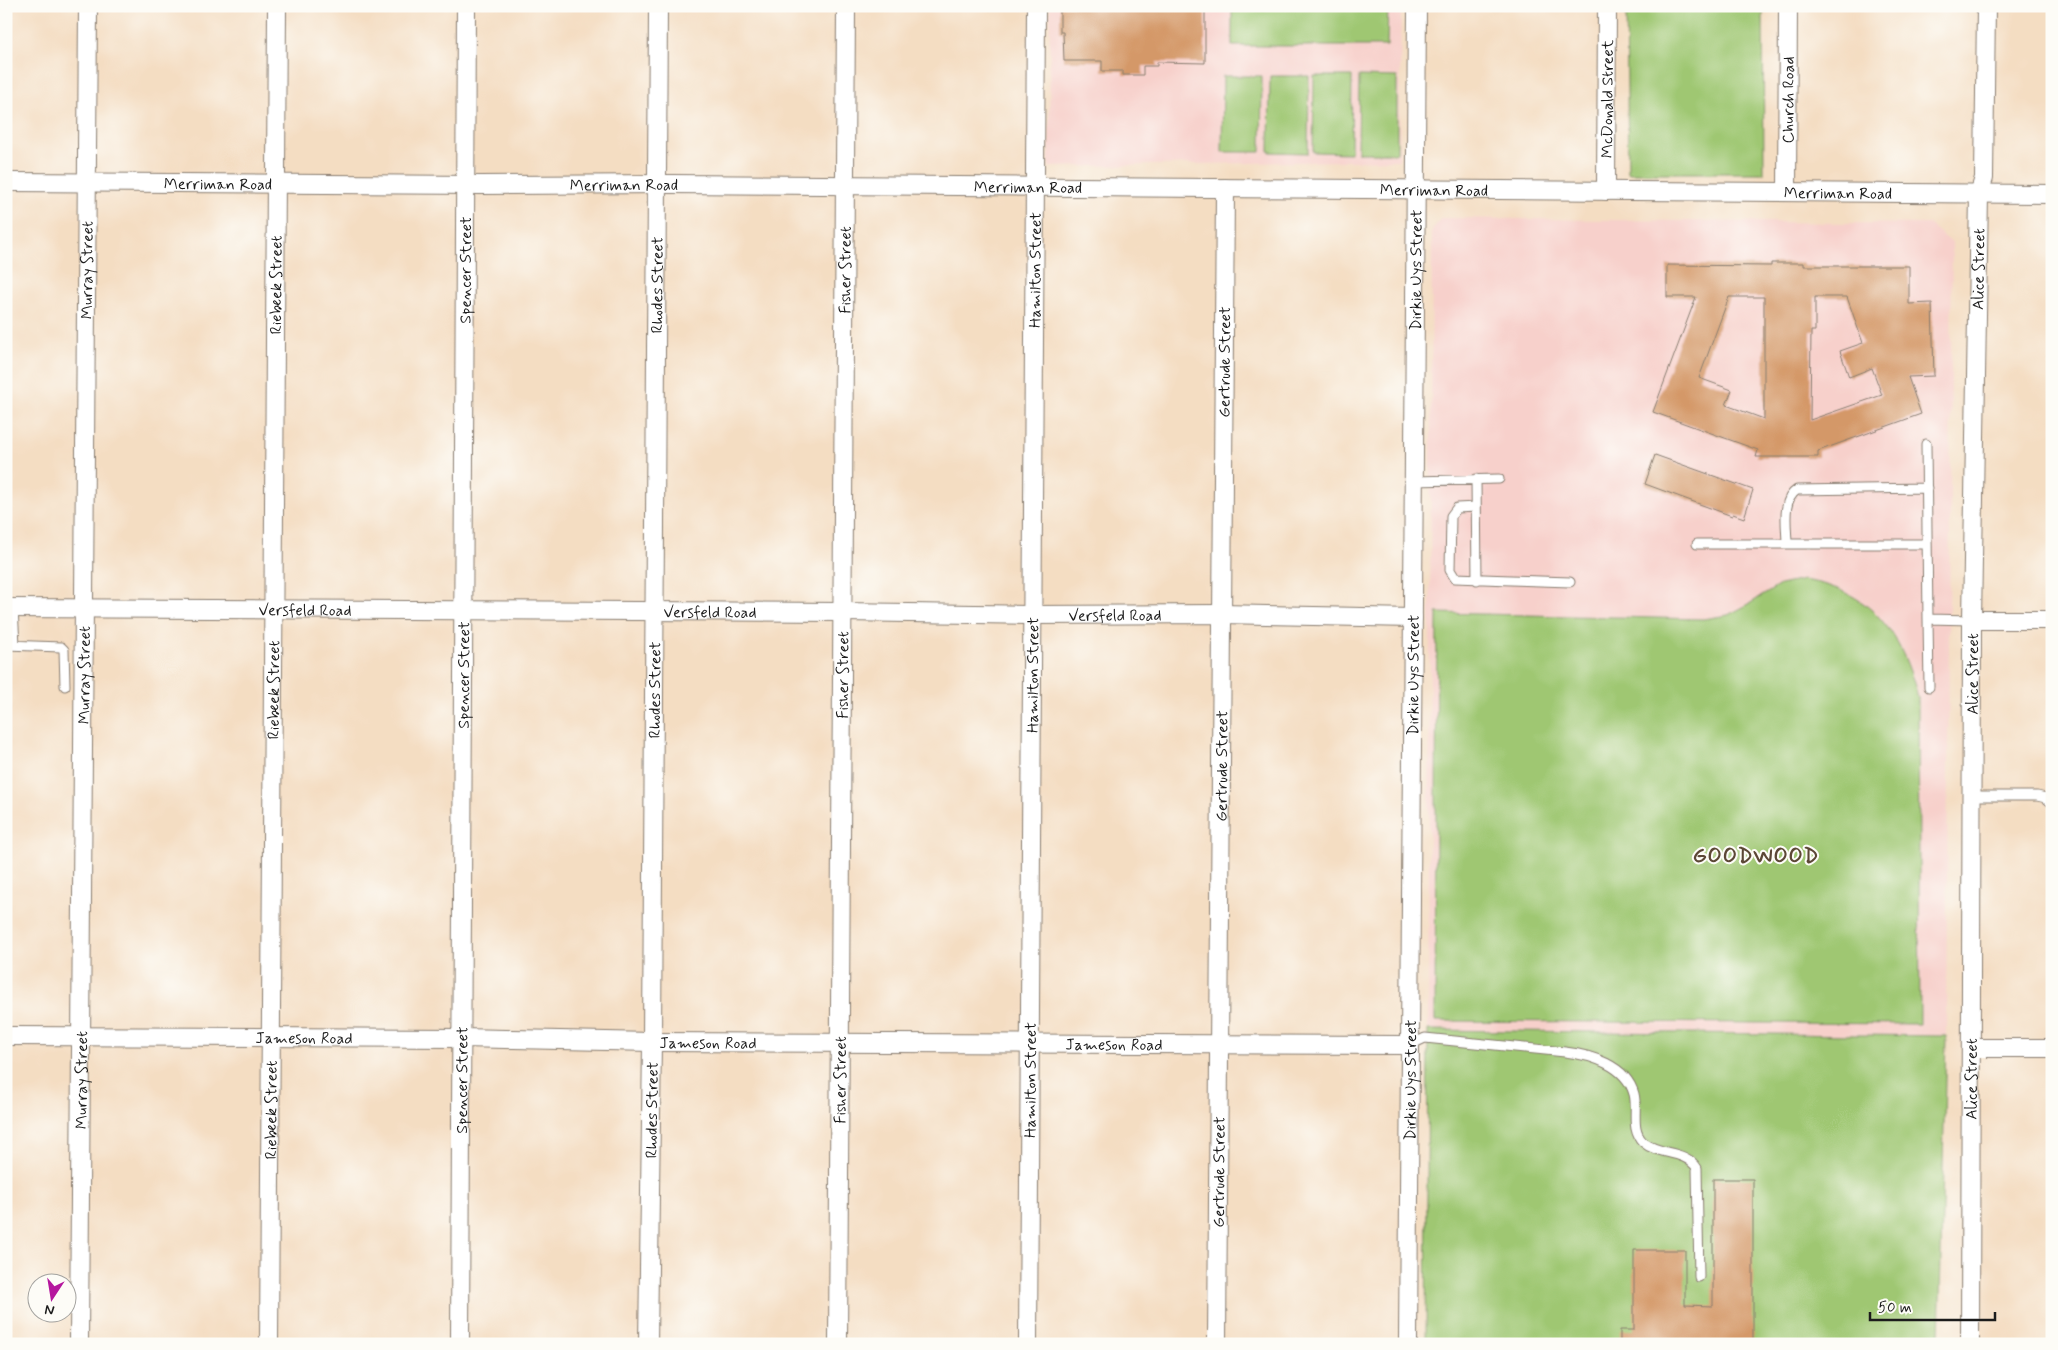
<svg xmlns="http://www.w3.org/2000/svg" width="2058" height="1350" viewBox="0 0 2058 1350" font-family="Mynerve,sans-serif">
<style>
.built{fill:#f7d0cb}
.green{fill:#9fc772;stroke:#5e7247}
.building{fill:#d49867;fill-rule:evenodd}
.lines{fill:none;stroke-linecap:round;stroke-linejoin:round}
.service-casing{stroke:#887c6f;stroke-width:11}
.minor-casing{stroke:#887c6f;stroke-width:20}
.service{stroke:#fff;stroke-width:9}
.minor{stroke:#fff;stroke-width:18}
.labels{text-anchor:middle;stroke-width:4;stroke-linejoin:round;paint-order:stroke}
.street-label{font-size:16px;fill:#1c1c1c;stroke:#fdfcf7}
.district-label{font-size:21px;font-weight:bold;letter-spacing:1px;fill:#5c4736;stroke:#fdfcf7}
</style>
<rect width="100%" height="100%" fill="#fdfcf7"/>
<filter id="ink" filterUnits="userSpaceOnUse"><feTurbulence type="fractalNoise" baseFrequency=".02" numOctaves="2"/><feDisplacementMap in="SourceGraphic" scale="10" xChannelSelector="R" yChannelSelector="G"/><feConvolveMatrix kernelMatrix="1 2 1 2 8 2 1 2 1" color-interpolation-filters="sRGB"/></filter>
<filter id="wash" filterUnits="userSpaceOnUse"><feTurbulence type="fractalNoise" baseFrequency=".0096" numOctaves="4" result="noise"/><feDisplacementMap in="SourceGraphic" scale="20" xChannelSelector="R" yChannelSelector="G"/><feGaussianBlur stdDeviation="1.12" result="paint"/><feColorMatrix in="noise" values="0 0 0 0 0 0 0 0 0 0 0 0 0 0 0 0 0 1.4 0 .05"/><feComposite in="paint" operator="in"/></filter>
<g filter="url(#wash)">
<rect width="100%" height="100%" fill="#f4ddc2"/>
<path class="built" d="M1050 6H1401L1399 160 1049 167Z
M1441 218 1929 224 1952 243 1946 1036 1428 1030 1432 230Z"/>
<path class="green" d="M1232 6H1388L1387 46H1232Z
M1626 6H1763L1764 173H1628Z
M1223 76H1262L1261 152H1222Z
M1270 76H1309L1308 153 1269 152Z
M1314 76H1352L1351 153 1313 152Z
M1359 76 1397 77V153H1358Z
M1803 580C1872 590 1901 633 1918 697L1920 1024 1435 1021 1437 613 1703 619 1728 615 1749 604 1780 585Z
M1428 1030 1946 1036 1939 1344H1426Z"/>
<g id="blocks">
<path class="building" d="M1060 6H1205V63L1157 62V66H1143V75H1123V71H1102V61H1064L1063 32H1060Z
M1771 263H1804V266H1909V304L1932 303 1934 376 1908 377 1921 414 1818 451V457H1756L1758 450 1653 412 1696 297H1667V265L1771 266ZM1729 297H1764V419L1726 405 1732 390 1699 378ZM1815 297H1847L1863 343 1840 351 1849 377 1872 368 1882 395 1810 420 1811 331H1815Z
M1655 455 1753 490 1744 518 1733 514 1732 516 1645 484Z
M1713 1179H1753V1344H1620V1330H1634V1250H1685V1305L1713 1306Z"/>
</g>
</g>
<g filter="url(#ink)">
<use href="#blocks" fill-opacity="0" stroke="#887c6f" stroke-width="1"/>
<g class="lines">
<defs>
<path id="service" d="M1926 444 1928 619
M1476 479 1477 580
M1414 481 1499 479
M1476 507 1457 508 1451 516 1450 570 1455 578 1570 582
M1697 544H1927
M1787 544C1787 527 1781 500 1797 490L1927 488
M13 608 15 645
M6 645 61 647 64 650 65 686
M1929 687 1928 619 1972 620
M1971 796H2037L2046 798 2052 803
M1410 1045 1425 1038 1565 1052C1591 1055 1626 1065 1634 1094 1638 1109 1630 1130 1643 1142 1659 1156 1684 1149 1697 1168L1699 1277"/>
<g id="minor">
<path id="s1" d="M6 182 482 185 671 184 2052 194"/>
<path id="s2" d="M1606 191 1607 6"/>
<path id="s3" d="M1787 192 1788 6"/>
<path id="s4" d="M6 608 843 612 1032 615 1222 614 1413 618"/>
<path d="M1972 620H2052"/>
<path id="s5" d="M6 1036 462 1038 652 1042 1410 1045"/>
<path d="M1972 1048H2052"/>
<path id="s6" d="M79 1344 88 6"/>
<path id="s7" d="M269 1344 277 6"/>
<path id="s8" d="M460 1344 466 6"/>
<path id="s9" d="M648 1344 652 1042 658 6"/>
<path id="s10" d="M838 1344 846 6"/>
<path id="s11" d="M1028 1344 1036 6"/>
<path id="s12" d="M1217 1344 1225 188"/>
<path id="s13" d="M1408 1344 1417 6"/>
<path id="s14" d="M1970 1344 1972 620 1979 194 1984 178 1986 6"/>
</g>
</defs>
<use href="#service" class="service-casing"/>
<use href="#minor" class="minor-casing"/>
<use href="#service" class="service"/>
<use href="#minor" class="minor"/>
</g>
</g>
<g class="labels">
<g class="street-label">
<text dy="6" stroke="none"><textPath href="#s2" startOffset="92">McDonald Street</textPath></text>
<text dy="6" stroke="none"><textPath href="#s3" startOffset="92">Church Road</textPath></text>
<text dy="6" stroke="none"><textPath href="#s1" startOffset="212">Merriman Road</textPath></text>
<text dy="6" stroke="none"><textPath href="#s1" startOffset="618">Merriman Road</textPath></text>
<text dy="6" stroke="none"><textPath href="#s1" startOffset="1022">Merriman Road</textPath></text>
<text dy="6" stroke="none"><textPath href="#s1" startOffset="1428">Merriman Road</textPath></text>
<text dy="6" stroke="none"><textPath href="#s1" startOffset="1832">Merriman Road</textPath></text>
<text dy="6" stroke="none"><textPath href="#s6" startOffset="1074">Murray Street</textPath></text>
<text dy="6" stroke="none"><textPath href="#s8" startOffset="1074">Spencer Street</textPath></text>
<text dy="6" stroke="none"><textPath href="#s10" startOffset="1074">Fisher Street</textPath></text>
<text dy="6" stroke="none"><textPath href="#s11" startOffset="1074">Hamilton Street</textPath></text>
<text dy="6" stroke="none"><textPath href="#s13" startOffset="1074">Dirkie Uys Street</textPath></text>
<text dy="6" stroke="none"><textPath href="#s14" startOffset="1075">Alice Street</textPath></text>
<text dy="6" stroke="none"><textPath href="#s7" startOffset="1059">Riebeek Street</textPath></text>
<text dy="6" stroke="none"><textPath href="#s9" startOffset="1059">Rhodes Street</textPath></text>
<text dy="6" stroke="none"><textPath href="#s12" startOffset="982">Gertrude Street</textPath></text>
<text dy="6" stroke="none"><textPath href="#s4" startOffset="299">Versfeld Road</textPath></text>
<text dy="6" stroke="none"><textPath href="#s4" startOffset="704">Versfeld Road</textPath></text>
<text dy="6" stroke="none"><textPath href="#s4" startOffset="1109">Versfeld Road</textPath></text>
<text dy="6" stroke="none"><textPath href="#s6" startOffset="669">Murray Street</textPath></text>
<text dy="6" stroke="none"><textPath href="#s8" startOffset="669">Spencer Street</textPath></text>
<text dy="6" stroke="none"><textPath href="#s10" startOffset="669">Fisher Street</textPath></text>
<text dy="6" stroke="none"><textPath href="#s11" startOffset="669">Hamilton Street</textPath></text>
<text dy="6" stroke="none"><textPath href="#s13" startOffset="669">Dirkie Uys Street</textPath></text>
<text dy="6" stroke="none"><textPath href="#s14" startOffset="670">Alice Street</textPath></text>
<text dy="6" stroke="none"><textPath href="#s7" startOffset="654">Riebeek Street</textPath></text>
<text dy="6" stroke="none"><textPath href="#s9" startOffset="654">Rhodes Street</textPath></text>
<text dy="6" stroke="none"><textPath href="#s12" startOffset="578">Gertrude Street</textPath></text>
<text dy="6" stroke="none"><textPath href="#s5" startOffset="298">Jameson Road</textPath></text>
<text dy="6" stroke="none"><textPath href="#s5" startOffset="702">Jameson Road</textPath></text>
<text dy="6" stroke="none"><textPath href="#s5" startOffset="1108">Jameson Road</textPath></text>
<text dy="6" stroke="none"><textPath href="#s6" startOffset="264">Murray Street</textPath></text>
<text dy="6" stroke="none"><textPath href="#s8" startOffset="264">Spencer Street</textPath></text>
<text dy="6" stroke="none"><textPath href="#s10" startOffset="264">Fisher Street</textPath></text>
<text dy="6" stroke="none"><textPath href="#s11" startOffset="264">Hamilton Street</textPath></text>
<text dy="6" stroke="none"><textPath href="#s13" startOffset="264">Dirkie Uys Street</textPath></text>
<text dy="6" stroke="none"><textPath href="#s14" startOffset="265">Alice Street</textPath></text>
<text dy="6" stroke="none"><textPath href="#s7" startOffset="234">Riebeek Street</textPath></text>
<text dy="6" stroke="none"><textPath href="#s9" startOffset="234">Rhodes Street</textPath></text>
<text dy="6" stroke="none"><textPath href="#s12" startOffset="172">Gertrude Street</textPath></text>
</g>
<g class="district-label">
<text x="1756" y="862">GOODWOOD</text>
</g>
</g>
<rect width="2058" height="1350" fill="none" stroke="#fdfcf7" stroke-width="25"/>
<g transform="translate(52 1298) rotate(192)"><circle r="24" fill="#fdfcf7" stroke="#a3a29f"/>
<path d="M0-4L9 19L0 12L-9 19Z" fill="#b5179e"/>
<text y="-8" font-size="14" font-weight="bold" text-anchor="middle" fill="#1c1c1c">N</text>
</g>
<path d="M1870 1312v8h125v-8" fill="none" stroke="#1c1c1c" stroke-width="2.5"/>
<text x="1878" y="1312" font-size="15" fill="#1c1c1c" stroke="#fdfcf7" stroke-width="4" paint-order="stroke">50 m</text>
</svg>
